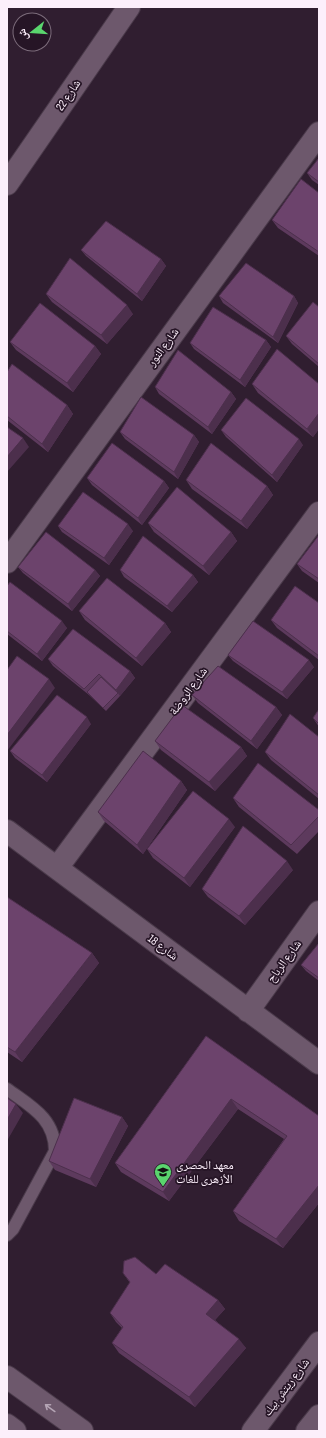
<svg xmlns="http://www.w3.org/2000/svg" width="326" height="1438" viewBox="0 0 326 1438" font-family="'Sofia Sans Condensed','Noto Naskh Arabic',sans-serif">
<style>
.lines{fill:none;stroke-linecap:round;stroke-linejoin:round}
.service-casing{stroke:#4a3a4a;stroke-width:14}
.minor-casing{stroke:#4a3a4a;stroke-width:24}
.service{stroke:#6d586c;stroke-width:12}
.minor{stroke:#6d586c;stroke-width:22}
.wall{fill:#5d3a5d}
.shaded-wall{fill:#4c2f4c}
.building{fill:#6c436c;stroke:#4c2f4c}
.oneway{stroke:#b4a4b4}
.labels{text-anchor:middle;stroke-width:3.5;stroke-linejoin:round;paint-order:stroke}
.street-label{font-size:12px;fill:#fceffb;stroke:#261526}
.poi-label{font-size:12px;fill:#fceffb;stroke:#261526;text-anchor:start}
</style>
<rect width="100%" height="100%" fill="#301e30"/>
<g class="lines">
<defs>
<path id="service" d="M7 1089C30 1106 55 1118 55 1151L13 1229 7 1235"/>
<path id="minor" d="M7 184 129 7
M7 562 319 133
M7 831 319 1063
M57 868 319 513
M248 1011 319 912
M7 1377 82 1431
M7 1425 15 1431
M253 1431 319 1343
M307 1431 319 1416"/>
</defs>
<use href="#service" class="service-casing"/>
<use href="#minor" class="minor-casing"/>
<use href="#service" class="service"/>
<use href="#minor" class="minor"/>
</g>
<path class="wall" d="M319 158V185L312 180 307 173Z
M319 193V256L278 228 272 220Z
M81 250 161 259 166 266 142 301 86 256Z
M46 294 133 314 107 344 52 302Z
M219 296H294L298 303 278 343 223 303Z
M319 307V367L292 344 286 336Z
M266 340 271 347 245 387 194 349 190 343Z
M10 342 95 346 101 354 73 392 16 350Z
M7 372 67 405 73 414 48 452 7 420Z
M252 384H319V429L313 437 258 393Z
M155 387 231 392 236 399 212 434 159 394Z
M221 430 303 445 277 482 226 437Z
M120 432 194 435 199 442 178 479 125 439Z
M87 478 164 481 169 488 142 525 92 485Z
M186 480 267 486 273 495 247 529 192 489Z
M148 523 231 532 237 541 209 575 154 532Z
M58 526 133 531 109 565 62 532Z
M319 535V583L302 571 297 564Z
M18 567 95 570 100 576 72 611 23 573Z
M120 570 193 575 198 582 172 612 124 577Z
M7 586 67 628 42 661 7 634Z
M319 603V660L277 628 271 620Z
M79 611 165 623 171 632 142 666 85 620Z
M228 655 314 667 287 699 233 661Z
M48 659 130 671 135 678 120 696 106 711 89 695 53 666Z
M192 695 276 707 282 715 257 749 198 703Z
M319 709V727L313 718Z
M91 724 47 782 15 758 10 751Z
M319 737V799L271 760 265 752Z
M155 741 241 747 247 756 215 791 161 750Z
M181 781 187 790 143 854 104 821 98 812Z
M233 798 319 810V831L297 854 239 807Z
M235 827 190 887 153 858 147 849Z
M293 870 245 925 208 897 202 889Z
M7 897 92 953 99 963 22 1062 7 1052Z
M319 943V981L306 971 301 965Z
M206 1036 319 1116V1203L283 1248 239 1221 233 1211 284 1139 238 1109 169 1201 121 1172 115 1163Z
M122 1117 128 1126 96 1187 55 1170 49 1161Z
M123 1273 156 1274 218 1300 225 1309 215 1320 246 1348 195 1407 119 1353 112 1343 122 1328 116 1322 110 1313 130 1283Z"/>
<path class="shaded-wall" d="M161 259 166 266 142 301 137 294Z
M294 296 298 303 278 343 273 337Z
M127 305 133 314 107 344 101 335Z
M266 340 271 347 245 387 240 380Z
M95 346 101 354 73 392 67 383Z
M231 392 236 399 212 434 208 427Z
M67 405 73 414 48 452 42 444Z
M319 413V429L313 437 307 429Z
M194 435 199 442 178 479 174 472Z
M23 438 29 447 7 472V457Z
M299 439 303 445 277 482 272 475Z
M164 481 169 488 142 525 138 518Z
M267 486 273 495 247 529 241 521Z
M128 524 133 531 109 565 104 558Z
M231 532 237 541 209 575 203 566Z
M95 570 100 576 72 611 68 604Z
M193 575 198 582 172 612 167 606Z
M62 621 67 628 42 661 37 654Z
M165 623 171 632 142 666 136 658Z
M309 660 314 667 287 699 282 692Z
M130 671 135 678 120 696 116 690Z
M49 679 55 688 7 751V735Z
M276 707 282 715 257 749 251 741Z
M87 717 91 724 47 782 42 775Z
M241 747 247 756 215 791 209 782Z
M181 781 187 790 143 854 137 845Z
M229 819 235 827 190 887 184 878Z
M287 861 293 870 245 925 239 916Z
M92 953 99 963 22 1062 15 1052Z
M231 1099 238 1109 169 1201 163 1192Z
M16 1104 23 1113 7 1141V1120Z
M122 1117 128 1126 96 1187 90 1179Z
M319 1185V1203L283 1248 276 1239Z
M218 1300 225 1309 212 1323 206 1314Z
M239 1339 246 1348 195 1407 189 1397Z"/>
<path class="building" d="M319 158V182L307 173Z
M301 179 319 193V252L272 220Z
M106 221 161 259 137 294 81 250Z
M70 258 127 305 101 335 46 294Z
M246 263 294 296 273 337 219 296Z
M313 302 319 307V364L286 336Z
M40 303 95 346 67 383 10 342Z
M213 307 266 340 240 380 190 343Z
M277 349 319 384V413L307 429 252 384Z
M178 350 231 392 208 427 155 387Z
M12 364 67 405 42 444 7 416V372Z
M141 397 194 435 174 472 120 432Z
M246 398 299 439 272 475 221 430Z
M7 427 23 438 7 457Z
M112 443 164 481 138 518 87 478Z
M211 443 267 486 241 521 186 480Z
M177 487 231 532 203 566 148 523Z
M83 492 128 524 104 558 58 526Z
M46 532 95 570 68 604 18 567Z
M319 535V579L297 564Z
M143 536 193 575 167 606 120 570Z
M107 578 165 623 136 658 79 611Z
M10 582 62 621 37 654 7 631V586Z
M295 586 319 603V656L271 620Z
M253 621 309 660 282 692 228 655Z
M73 629 130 671 116 690 99 674 84 689 48 659Z
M17 656 49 679 7 735V670Z
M218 666 276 707 251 741 192 695Z
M101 677 118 693 103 708 87 692Z
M57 695 87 717 42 775 10 751Z
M182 705 241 747 209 782 155 741Z
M319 709V724L313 718Z
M290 714 319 737V795L265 752Z
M143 751 181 781 137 845 98 812Z
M258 763 319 810V816L291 845 233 798Z
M193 791 229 819 184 878 147 849Z
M243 826 287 861 239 916 202 889Z
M7 897 92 953 15 1052 7 1047Z
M319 943V978L301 965Z
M206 1036 319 1116V1185L276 1239 233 1211 287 1136 231 1099 163 1192 115 1163Z
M7 1098 16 1104 7 1120Z
M74 1098 122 1117 90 1179 49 1161Z
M135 1257 156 1274 165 1264 218 1300 206 1314 239 1339 189 1397 112 1343 123 1327 110 1313 130 1282 123 1273 124 1261Z"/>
<defs><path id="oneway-shaft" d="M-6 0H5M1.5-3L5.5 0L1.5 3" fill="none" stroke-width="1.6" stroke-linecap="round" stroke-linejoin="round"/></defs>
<use class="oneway" href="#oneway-shaft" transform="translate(50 1408) rotate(-144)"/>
<defs>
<symbol id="school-pin" viewBox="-11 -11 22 30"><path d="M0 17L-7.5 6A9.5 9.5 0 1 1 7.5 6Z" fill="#5ad56e" stroke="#261526"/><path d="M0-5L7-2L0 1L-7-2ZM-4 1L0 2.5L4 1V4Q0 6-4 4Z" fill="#111"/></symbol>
</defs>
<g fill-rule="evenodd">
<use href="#school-pin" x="153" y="1162" width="20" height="27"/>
</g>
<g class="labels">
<g class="street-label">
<text transform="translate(68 95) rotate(-56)" y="4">شارع 22</text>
<text transform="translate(163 347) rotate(-54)" y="4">شارع النور</text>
<text transform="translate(188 691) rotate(-54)" y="4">شارع الروضة</text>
<text transform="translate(163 947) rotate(37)" y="4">شارع 18</text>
<text transform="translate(284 961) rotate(-54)" y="4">شارع الرباح</text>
<text transform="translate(286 1387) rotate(-53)" y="4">شارع ريتش بيك</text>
</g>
<g class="poi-label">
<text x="176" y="1169">معهد الحصرى<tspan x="176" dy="14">الأزهرى للغات</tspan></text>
</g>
</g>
<rect width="326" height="1438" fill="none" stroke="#fceffb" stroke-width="16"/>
<g transform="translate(32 32) rotate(253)"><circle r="19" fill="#261526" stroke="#7c6c7b"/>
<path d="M0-3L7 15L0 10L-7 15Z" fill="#5ad56e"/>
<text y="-6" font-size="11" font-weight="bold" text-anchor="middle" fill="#fceffb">ش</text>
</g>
</svg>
